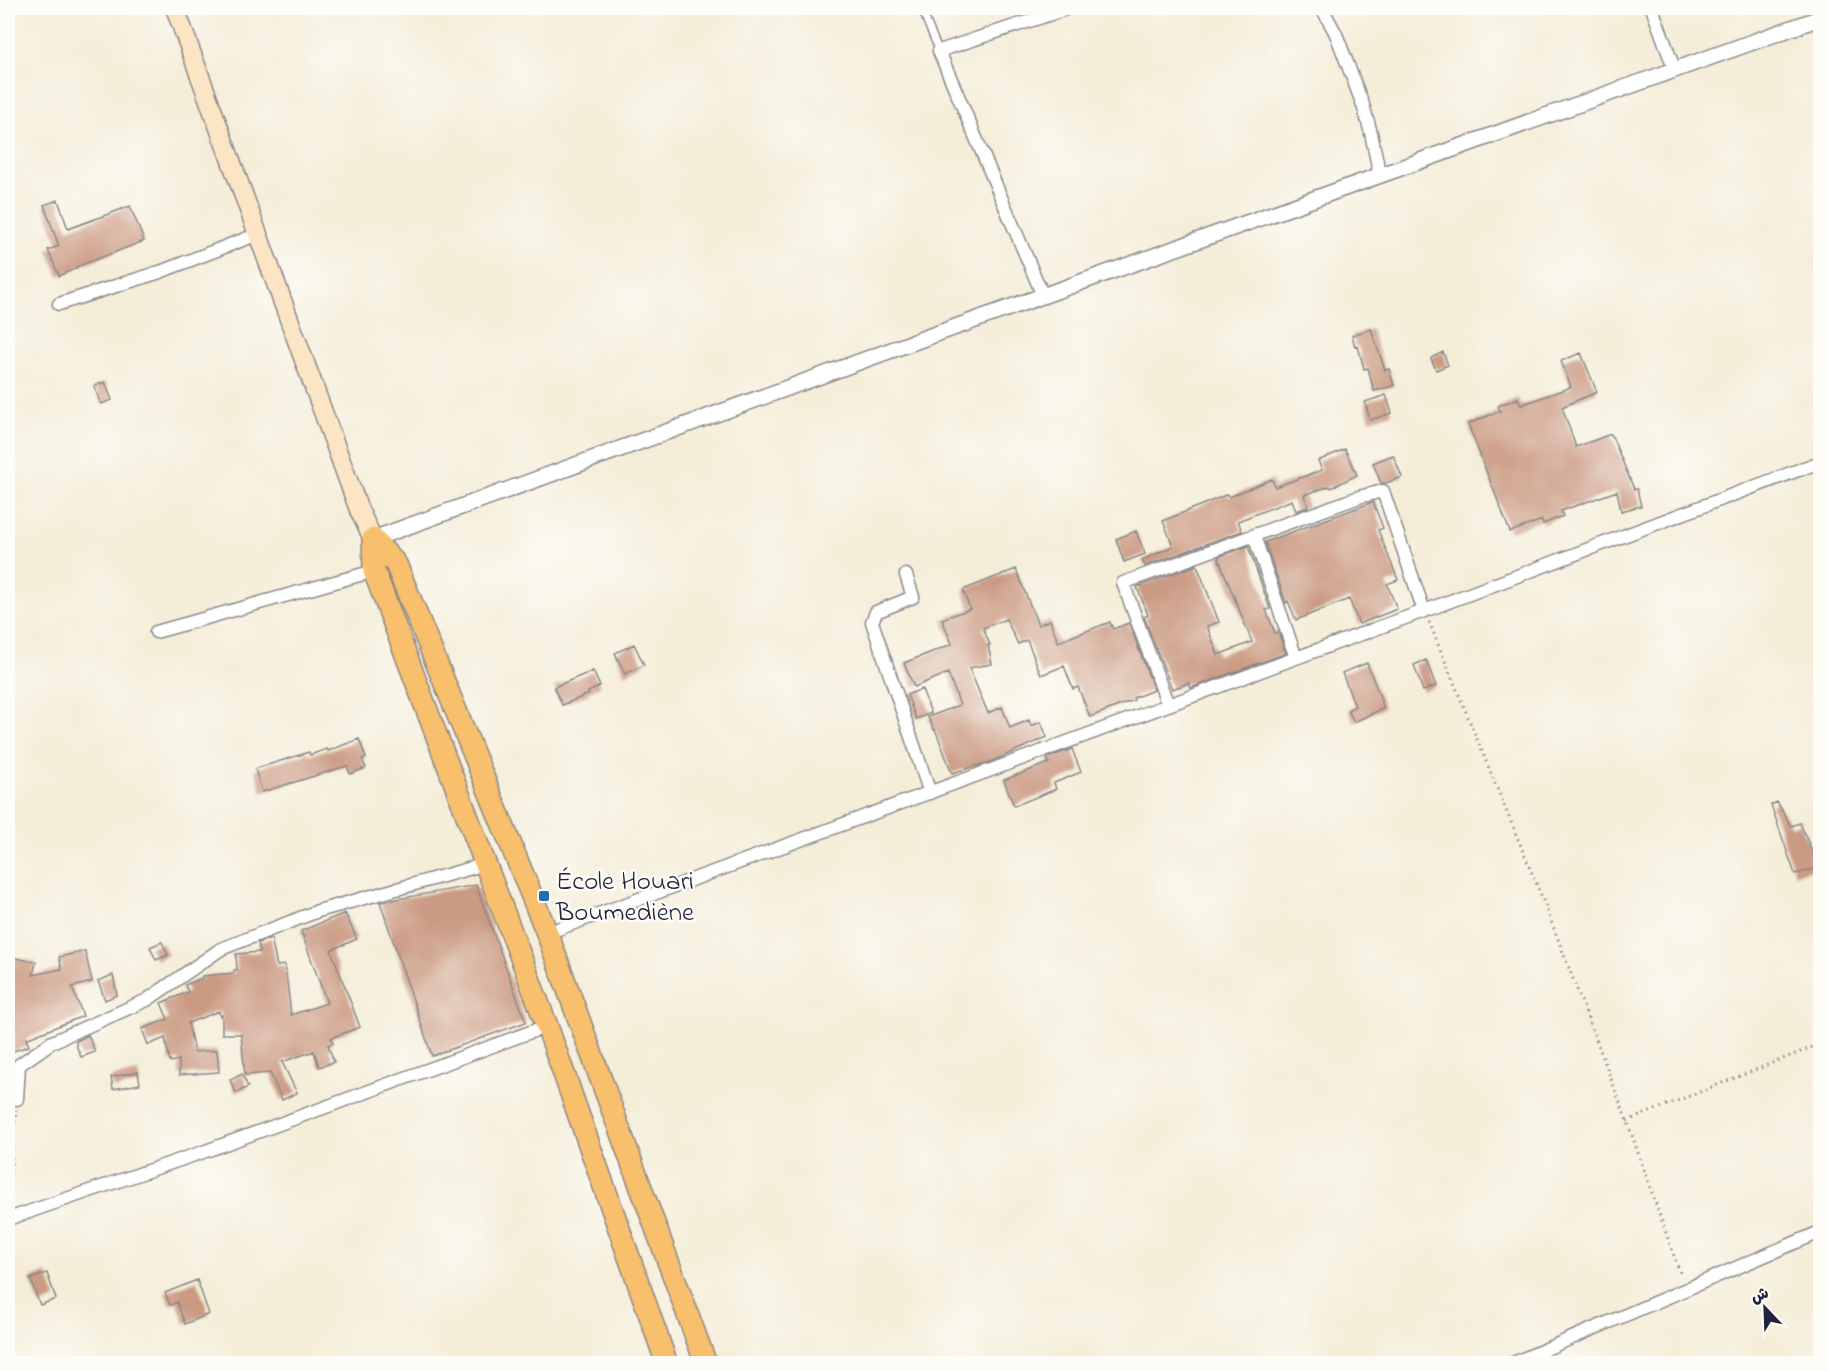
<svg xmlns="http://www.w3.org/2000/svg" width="1828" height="1371" viewBox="0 0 1828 1371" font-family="'Indie Flower','Playpen Sans Arabic',sans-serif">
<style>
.building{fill:#ca9a82}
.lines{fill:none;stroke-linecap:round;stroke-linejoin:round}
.service-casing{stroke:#8b888a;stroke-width:9}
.minor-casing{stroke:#8b888a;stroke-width:15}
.tertiary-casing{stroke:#8b888a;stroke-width:18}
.secondary-casing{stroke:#8b888a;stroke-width:21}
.trunk-casing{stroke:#8b888a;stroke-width:24}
.path{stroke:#8b888a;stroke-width:3;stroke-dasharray:1.5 4.5;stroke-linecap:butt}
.service{stroke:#fff;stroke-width:6}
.minor{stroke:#fff;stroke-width:12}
.tertiary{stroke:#fff;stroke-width:15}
.secondary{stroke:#fce5c4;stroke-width:18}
.trunk{stroke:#f8bf6c;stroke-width:21}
.poi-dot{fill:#1f6fb2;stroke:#fdfcf7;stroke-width:2}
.labels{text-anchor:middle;stroke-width:5;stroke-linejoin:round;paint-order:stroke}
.poi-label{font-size:27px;fill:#22223b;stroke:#fdfcf7;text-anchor:start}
</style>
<rect width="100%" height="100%" fill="#fdfcf7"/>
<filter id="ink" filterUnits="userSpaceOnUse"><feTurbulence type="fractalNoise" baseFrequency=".0167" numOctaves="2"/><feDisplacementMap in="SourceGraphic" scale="12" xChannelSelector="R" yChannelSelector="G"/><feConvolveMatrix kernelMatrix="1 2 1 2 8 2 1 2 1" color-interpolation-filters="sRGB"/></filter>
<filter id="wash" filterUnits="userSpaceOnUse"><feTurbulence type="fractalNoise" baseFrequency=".008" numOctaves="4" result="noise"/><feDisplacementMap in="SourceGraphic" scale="24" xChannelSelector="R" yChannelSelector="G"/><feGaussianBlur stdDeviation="1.35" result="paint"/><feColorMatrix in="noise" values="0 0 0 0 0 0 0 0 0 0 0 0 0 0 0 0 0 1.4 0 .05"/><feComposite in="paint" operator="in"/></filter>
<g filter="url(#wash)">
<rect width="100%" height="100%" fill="#f4edd8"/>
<g id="blocks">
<path class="building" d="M58 200 68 229 130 206 144 241 76 267 77 268 59 276 48 250 59 246 44 205Z
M1371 329 1385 370 1389 369 1394 386 1374 391 1368 368 1364 369 1358 346 1355 347 1352 335Z
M1443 352 1448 365 1436 370 1431 358Z
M1581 353 1597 392 1562 407 1576 447 1611 434 1634 489H1637L1641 506 1621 511 1617 491 1561 511 1563 516 1543 524 1542 520 1510 532 1468 424 1500 411 1498 406 1518 398 1521 405 1571 387 1561 361Z
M105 382 112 400 101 404 94 386Z
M1386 395 1392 413 1370 420 1365 402Z
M1345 449 1357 475 1331 488 1330 486 1304 495 1308 507 1296 511 1292 500 1238 521 1242 531 1145 566 1142 560 1173 546 1163 521 1228 494 1229 497 1272 479 1275 487 1322 470 1318 461Z
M1393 455 1402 477 1386 483H1381L1373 463Z
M1373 502 1383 528 1378 530 1398 580 1387 584 1397 609 1359 624 1349 599 1296 620 1288 601 1286 603 1265 542Z
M1136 531 1145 554 1124 562 1116 539Z
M1248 546 1270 609 1266 610 1275 633 1278 632 1286 653 1191 688 1189 683 1172 689 1144 617 1148 615 1137 587 1197 565 1219 622 1207 626 1218 655 1252 642 1218 557Z
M1016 569 1038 625 1050 620 1058 642 1110 622 1113 629 1129 623 1154 690 1133 698 1134 700 1090 717 1078 687 1073 689 1064 666 1041 675 1027 640 1018 644 1006 619 983 628 990 645H988L992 664 969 668 988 713 1002 707 1010 728 1029 720 1031 726 1041 722 1047 737 990 762 952 773 935 729 934 730 928 717 960 705 948 673 914 687 904 663 952 644 942 619 970 609 963 590Z
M634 644 644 665 625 674 615 653Z
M1426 660 1436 686 1423 691 1414 665Z
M1367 663 1384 708 1354 722 1348 710 1355 706 1342 673Z
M593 671 600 686 588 692 589 694 562 705 554 687Z
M922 689 931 713 916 719 907 695Z
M359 739 366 758 362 759 366 768 350 774 347 766 262 792 255 769 309 752 310 755 327 749 328 751Z
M1072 749 1081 772 1054 783 1056 789 1014 806 1004 780 1049 763 1047 758Z
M1777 802 1791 826 1800 823 1813 854 1821 852V867L1795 874 1771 805Z
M476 885 526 1022 432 1056 380 902Z
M345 913 357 939 331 950 360 1027 331 1038 333 1043 328 1045 334 1062 319 1067 314 1051 282 1062 297 1093 282 1100 270 1073 245 1075 241 1034H222V1015L220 1016 219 1011 188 1023 194 1052 217 1050 219 1072 179 1075V1060L170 1062 165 1038 148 1045 142 1029 168 1019 161 1003 188 992 185 985 202 978V976L234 973V970H237L236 954 260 952 258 943 271 938 277 966 285 965 291 1015 327 1003 301 931Z
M162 942 168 955 156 960 150 947Z
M85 951 92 982 72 987 83 1016 26 1039 29 1046 13 1051 8 1037V974L10 957 36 962 33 975 62 969 59 957Z
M113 975 117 995 105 1000 98 981Z
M88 1035 95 1052 81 1057 76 1045V1041Z
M138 1072 140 1084 113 1089 111 1077Z
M242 1074 248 1087 236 1093 230 1080Z
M47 1273 56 1299 40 1305 30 1279Z
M197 1280 209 1314 185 1324 177 1302 170 1305 165 1293Z"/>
</g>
</g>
<g filter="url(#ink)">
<use href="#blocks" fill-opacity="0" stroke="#8b888a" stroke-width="1.5"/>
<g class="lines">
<defs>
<path id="service" d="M921 8 939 51"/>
<path id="minor" d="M1322 8 1336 34 1363 105 1371 133 1380 176
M1652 8 1675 71
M1043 296 939 51 1069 8
M59 304 160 272 258 234
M1254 536 1296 658
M906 575 913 597 876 612 872 622 930 793
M156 632 374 571
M1168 705 1123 583 1359 497 1383 491 1424 611
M547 933 1424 611 1820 462
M17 1099 19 1065 52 1042 147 1000 221 949 318 911 486 864
M8 1219 203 1152 547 1026
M1511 1364 1820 1232"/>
<path id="tertiary" d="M373 539 908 344 1820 18"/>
<path id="secondary" d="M175 8 359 510 373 539"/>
<path id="trunk" d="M373 539 396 564 547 933 706 1364
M373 539 374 571 547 1026 667 1364"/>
</defs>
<use href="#service" class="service-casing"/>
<use href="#minor" class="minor-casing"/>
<use href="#tertiary" class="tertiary-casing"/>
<use href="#secondary" class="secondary-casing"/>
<use href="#trunk" class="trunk-casing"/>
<path class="path" d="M1429 622 1545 905 1627 1121 1681 1276
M1627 1121 1820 1044
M8 1206 16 1110"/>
<use href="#service" class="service"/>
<use href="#minor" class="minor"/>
<use href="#tertiary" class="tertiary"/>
<use href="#secondary" class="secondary"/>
<use href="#trunk" class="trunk"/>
</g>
</g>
<rect class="poi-dot" x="538" y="890" width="12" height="12" rx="3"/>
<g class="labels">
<g class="poi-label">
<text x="556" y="889">École Houari<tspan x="556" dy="31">Boumediène</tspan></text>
</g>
</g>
<rect width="1828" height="1371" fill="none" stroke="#fdfcf7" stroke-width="30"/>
<g transform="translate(1765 1308) rotate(337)" stroke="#fdfcf7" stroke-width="4.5" paint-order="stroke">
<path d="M0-4.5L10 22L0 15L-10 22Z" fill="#22223b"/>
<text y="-9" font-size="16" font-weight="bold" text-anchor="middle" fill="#22223b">ش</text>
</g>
</svg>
